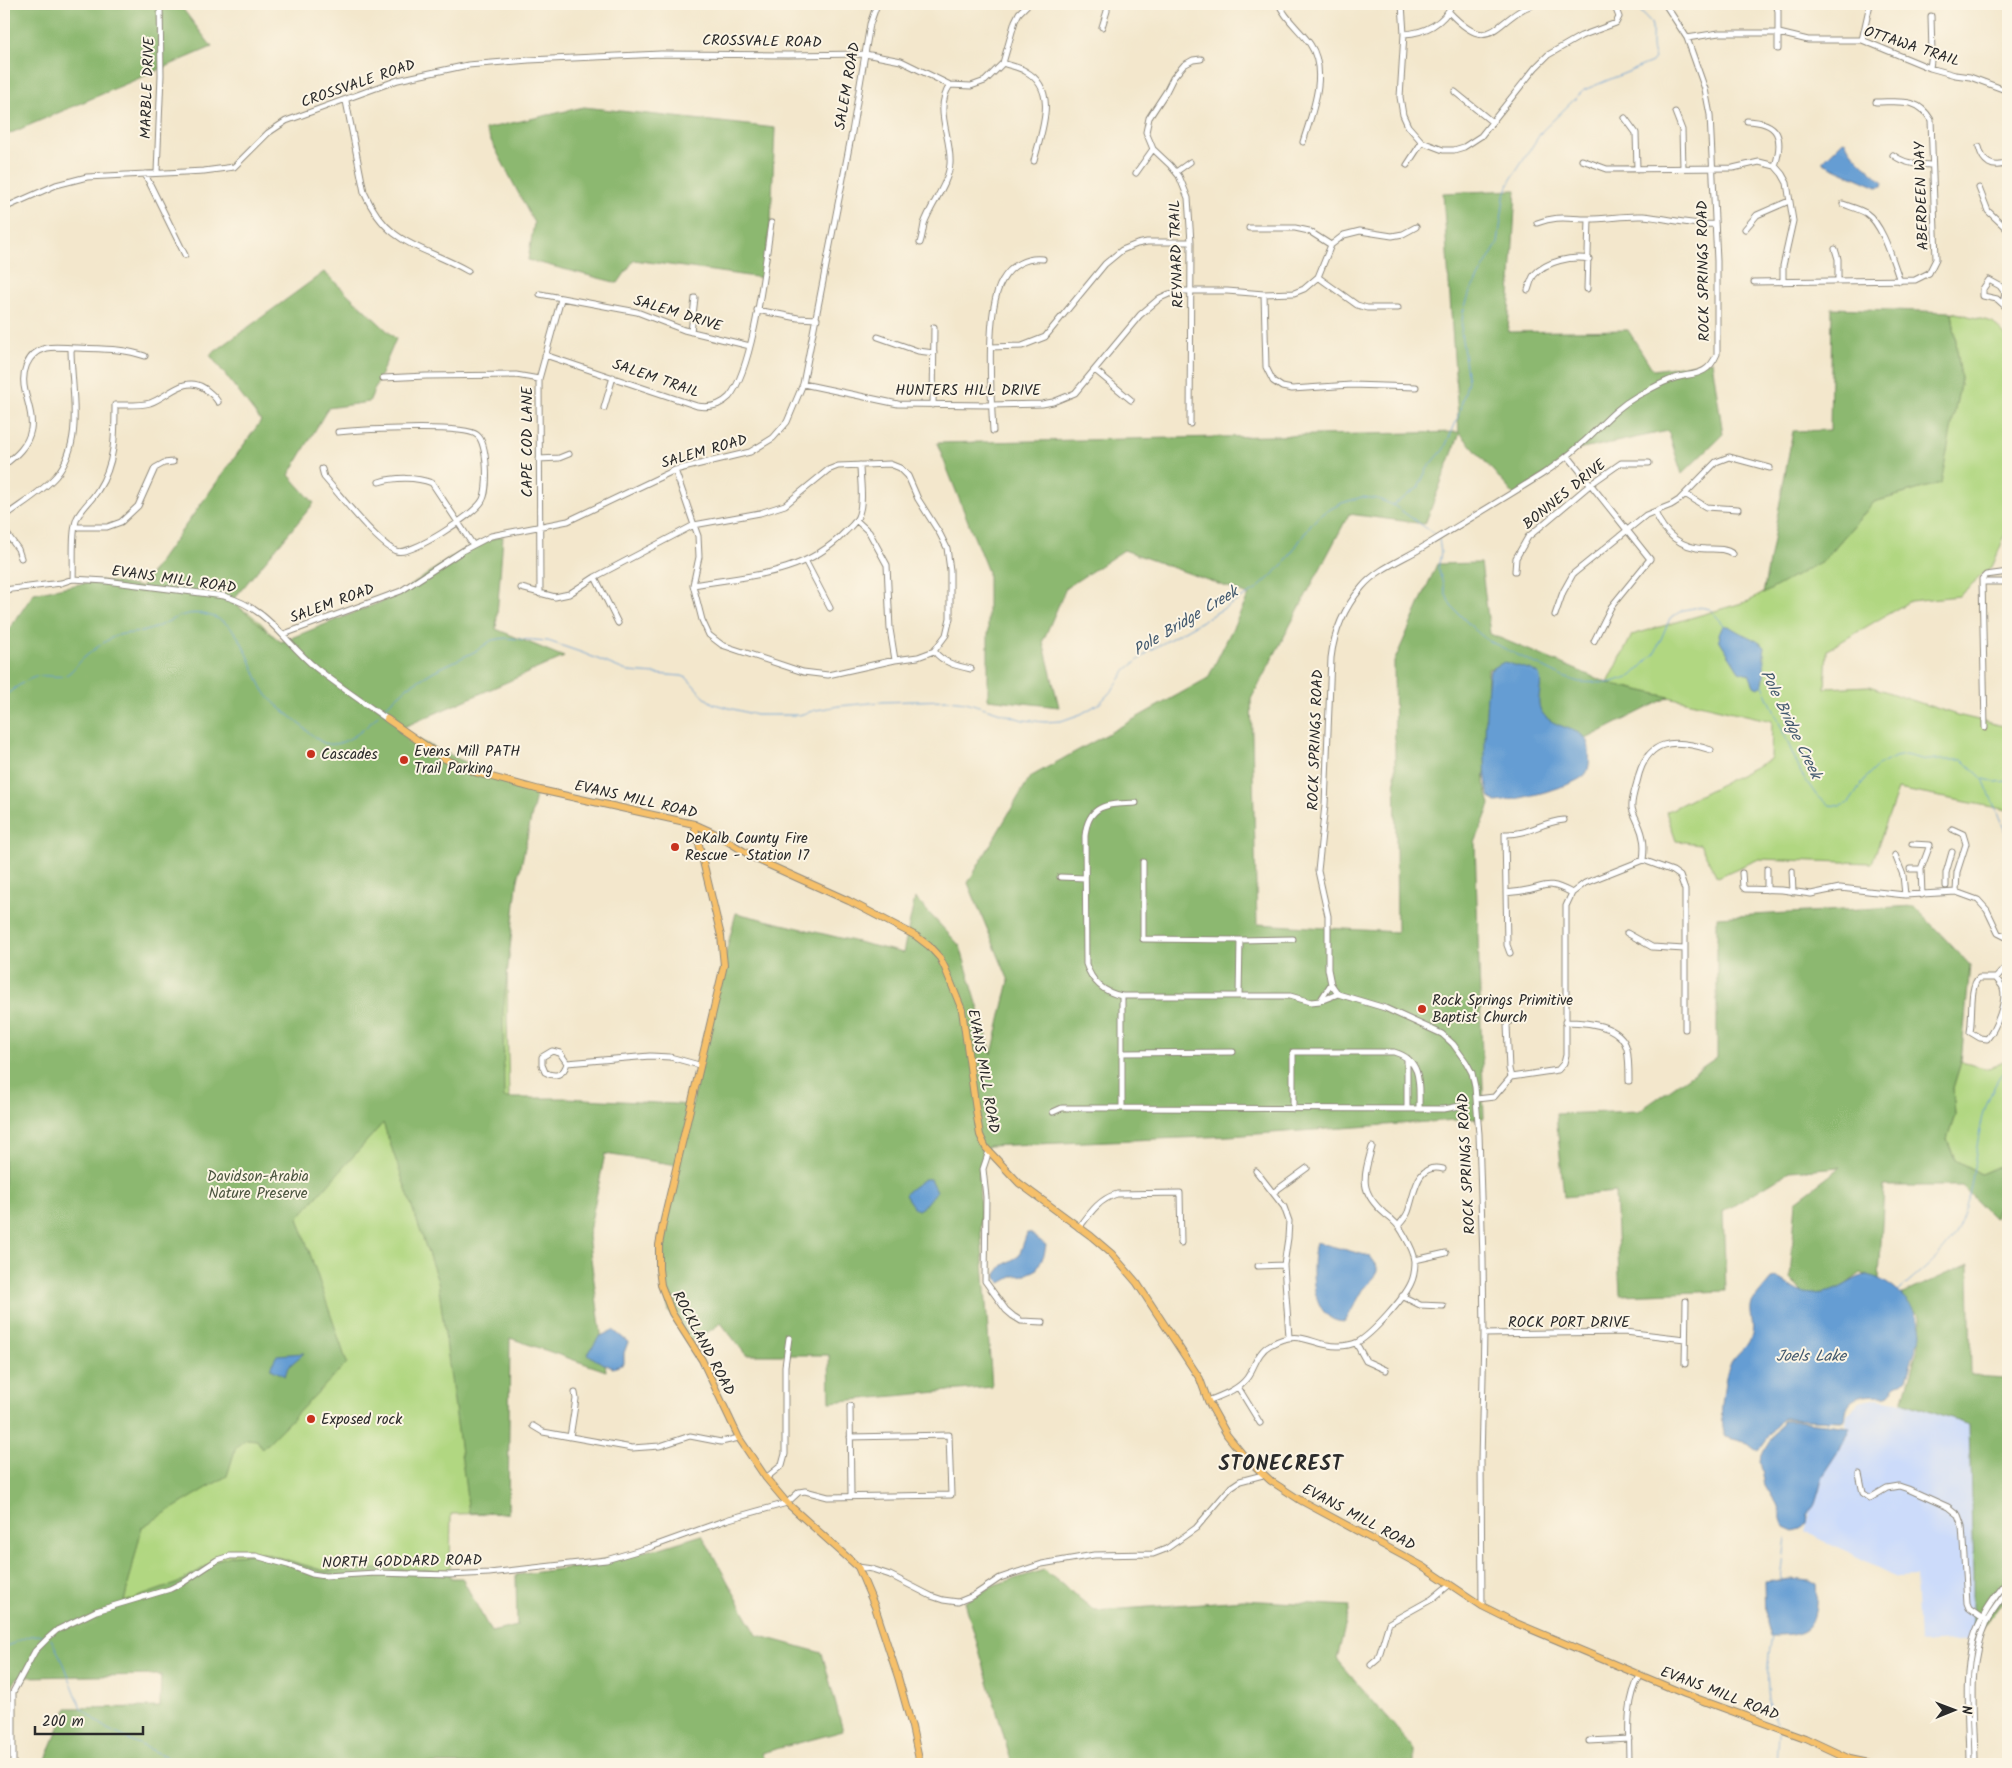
<svg xmlns="http://www.w3.org/2000/svg" width="2012" height="1768" viewBox="0 0 2012 1768" font-family="Kalam,sans-serif">
<style>
.built{fill:#ccdbfa}
.green{fill:#b1d781;stroke:#6e8156}
.forest{fill:#8cb86f;stroke:#5c724d}
.water{fill:#659dd3;stroke:#48647f}
.lines{fill:none;stroke-linecap:round;stroke-linejoin:round}
.stream{stroke:#659dd3;stroke-width:1}
.minor-casing{stroke:#8f897c;stroke-width:7}
.major-casing{stroke:#8f897c;stroke-width:8}
.minor{stroke:#fff;stroke-width:5}
.major{stroke:#f6c06b;stroke-width:6}
.poi-dot{fill:#c8321e;stroke:#fcf5e5;stroke-width:2}
.labels{text-anchor:middle;stroke-width:4;stroke-linejoin:round;paint-order:stroke}
.street-label{font-size:15px;fill:#2b2b2b;stroke:#fcf5e5}
.poi-label{font-size:15px;fill:#2b2b2b;stroke:#fcf5e5;text-anchor:start}
.park-label{font-size:15px;fill:#4c5640;stroke:#fcf5e5}
.water-label{font-size:16px;font-style:italic;fill:#42596e;stroke:#fcf5e5}
.district-label{font-size:20px;font-weight:bold;letter-spacing:1px;fill:#2b2b2b;stroke:#fcf5e5}
</style>
<rect width="100%" height="100%" fill="#fcf5e5"/>
<filter id="ink" filterUnits="userSpaceOnUse"><feTurbulence type="fractalNoise" baseFrequency=".02" numOctaves="2"/><feDisplacementMap in="SourceGraphic" scale="10" xChannelSelector="R" yChannelSelector="G"/><feConvolveMatrix kernelMatrix="1 2 1 2 8 2 1 2 1" color-interpolation-filters="sRGB"/></filter>
<filter id="wash" filterUnits="userSpaceOnUse"><feTurbulence type="fractalNoise" baseFrequency=".0096" numOctaves="4" result="noise"/><feDisplacementMap in="SourceGraphic" scale="20" xChannelSelector="R" yChannelSelector="G"/><feGaussianBlur stdDeviation="1.12" result="paint"/><feColorMatrix in="noise" values="0 0 0 0 0 0 0 0 0 0 0 0 0 0 0 0 0 1.4 0 .05"/><feComposite in="paint" operator="in"/></filter>
<g filter="url(#wash)">
<rect width="100%" height="100%" fill="#f3e7cc"/>
<path class="built" d="M1877 1398 1902 1402 1969 1425 1973 1572V1640L1919 1643 1916 1576 1896 1577 1805 1532 1819 1480 1845 1429 1847 1415 1859 1402Z"/>
<path class="green" d="M1952 312 1993 322 2008 339V528L1993 565 1959 596 1910 601 1827 650 1825 688 1869 686 1957 715 2008 727V810L1898 789 1872 863 1759 859 1717 877 1700 844 1676 841 1666 812 1771 759 1772 721 1608 683 1632 635 1749 601 1824 560 1874 502 1940 483 1961 379Z
M223 603 249 613 261 623 304 672 508 911 507 1021 509 1098 508 1513 451 1514 450 1571 384 1569 324 1571 263 1553 124 1603 17 1670 9 1694 8 1746H4V652Z
M2008 1057V1165L2006 1163 1981 1174 1955 1160 1947 1139 1955 1115 1953 1088 1961 1062 1989 1069 2007 1060Z
M2008 1180V1212L1993 1218Z"/>
<path class="forest" d="M4 4H179L212 47 4 136Z
M584 107 775 128 771 221 762 278 634 260 618 283 528 260 534 223 485 129Z
M1516 190 1508 332 1628 330 1653 370 1712 361 1723 434 1682 474 1668 431 1577 450 1515 496 1460 433 1425 524 1349 514 1251 699 1257 924 1397 932 1394 662 1437 564 1481 563 1490 634 1608 683 1669 697 1580 742 1544 727 1498 667 1488 669 1487 756 1484 782 1490 805 1475 843 1484 1118 1229 1136 988 1146 979 1175 981 1233 992 1387 830 1402 829 1355H746L721 1323 692 1343 669 1312 658 1256 678 1165 605 1154 588 1236 606 1371 510 1338 508 1513H469L438 1282 383 1123 298 1218 347 1363 262 1449 257 1440 246 1439 236 1447 227 1476 142 1527 124 1602 178 1583 217 1560 234 1555 263 1553 324 1571 384 1569 450 1571 451 1578H462L491 1632 517 1626 516 1575 589 1565 607 1559 660 1548 702 1535 757 1635 822 1653 843 1731 761 1753 766 1764H44L67 1708 160 1707 161 1675 18 1677 4 1699V637L34 593 100 580 141 587 261 421 210 355 324 272 396 339 369 402 328 408 289 475 314 503 232 601 281 642 396 596 452 557 478 542 503 536 496 629 564 657 397 730 536 795 517 885 503 1012 504 1098H567L692 1105 719 980 736 913 903 953 915 898 960 946 992 1054 1009 981 968 883 1030 777 1208 678 1249 595 1124 550 1066 588 1043 641 1059 707 988 699V572L937 443 1459 432 1443 193Z
M1832 308 1952 312 1961 379 1941 483 1874 502 1824 560 1763 594 1793 431 1830 430Z
M1914 906 1970 965 1961 1062 1953 1088 1955 1115 1947 1140 1955 1160 1981 1174 2006 1163 2008 1165V1180L1993 1218 1962 1186H1884L1879 1280 1861 1273 1837 1291 1805 1296 1790 1278 1796 1201 1841 1167 1790 1171 1723 1212 1726 1291 1620 1295 1615 1192 1564 1197 1556 1114 1639 1111 1717 1057V917Z
M1969 1264 1971 1376 2008 1378V1595L1973 1640V1572L1969 1425 1902 1402 1921 1338V1316L1898 1296Z
M1044 1570 1095 1611 1243 1600 1350 1606 1337 1659 1414 1749V1764H1012L965 1602 994 1585Z"/>
<path class="water" d="M1843 141 1846 142C1850 155 1873 172 1883 182L1882 186 1877 187 1823 163V161Z
M1723 626H1729C1741 635 1754 637 1765 647 1762 660 1767 673 1762 686L1758 688 1754 686 1749 674 1739 671 1720 641 1719 634Z
M1504 662 1532 670 1539 675C1544 687 1535 699 1541 711 1551 729 1578 726 1588 741 1589 750 1591 764 1587 772 1581 786 1512 801 1496 802 1494 800 1491 799 1490 797 1481 783 1486 688 1490 670Z
M924 1179H930L936 1191 923 1207 918 1210 914 1208 905 1195 909 1190Z
M1027 1233H1030L1046 1245 1044 1255 1036 1270 1025 1275 1014 1276 1001 1283 996 1278V1274L1003 1265 1019 1256Z
M1316 1242 1369 1256 1377 1267V1274L1363 1290 1345 1322C1310 1322 1310 1267 1316 1242Z
M1868 1275C1891 1280 1923 1310 1922 1335 1922 1340 1918 1341 1917 1345 1913 1356 1910 1368 1906 1379L1903 1382 1896 1385 1887 1395C1873 1396 1849 1392 1846 1412 1845 1418 1847 1419 1841 1421L1782 1419 1779 1422 1758 1451 1748 1443 1725 1437C1717 1427 1724 1377 1730 1365 1736 1354 1747 1349 1751 1337 1756 1325 1748 1314 1752 1302L1771 1279 1776 1278C1787 1281 1792 1291 1804 1293 1815 1295 1830 1293 1839 1288 1850 1283 1857 1276 1868 1275Z
M613 1330 628 1342 624 1353V1364L613 1368 596 1360 588 1354 599 1337Z
M304 1353 288 1367 285 1376 271 1369V1366L277 1355Z
M1783 1421H1799L1850 1427 1838 1454 1823 1477 1815 1503 1808 1515 1807 1524 1801 1528 1794 1530 1785 1526 1777 1505 1765 1485 1760 1460 1764 1451Z
M1791 1579 1809 1581 1816 1585C1817 1592 1816 1599 1816 1605 1813 1635 1796 1636 1770 1636L1766 1622 1765 1582Z"/>
<g class="lines">
<path class="stream" d="M1393 505 1418 488 1427 469 1444 449 1457 420 1468 381 1461 333 1463 312 1470 292 1498 243 1504 197 1510 181 1542 131 1584 90 1652 62 1655 58C1650 48 1653 38 1652 27 1651 17 1639 16 1638 4
M1439 539 1441 553 1438 568 1447 597 1451 606 1474 629 1487 640 1563 677 1579 682 1608 683 1632 676 1655 653 1670 618 1683 610 1699 607 1710 609 1726 627
M1762 683 1801 773 1816 795 1829 805 1840 806 1849 803 1868 775 1876 767 1895 757 1905 755 1926 760H1963L1983 779 2008 838
M4 696C15 689 26 678 40 676 49 675 58 678 66 675 73 671 79 662 85 657 93 650 104 642 113 637 124 632 135 634 146 631 172 623 183 606 214 617 244 628 250 667 264 691 271 702 284 711 294 719 304 727 313 738 324 743 342 750 368 727 378 715
M381 711 409 686 434 671 476 651 492 640 505 638 548 641 583 653 629 672 682 676 687 678 705 698 714 704 756 715H799L816 710 839 706 881 702 948 700 966 702 1023 720 1045 722 1061 721 1081 714 1100 703 1113 689 1126 670 1151 650 1256 590 1284 564 1311 524 1323 513 1342 503 1362 497 1378 499 1393 505 1436 535
M1984 779 1996 782 2008 781
M1897 1293C1917 1274 1943 1257 1956 1232 1984 1176 1966 1119 2008 1065
M1826 1424 1828 1421
M1781 1579 1786 1537
M1772 1636C1767 1663 1764 1698 1776 1724
M51 1639 64 1664 81 1708 107 1729 167 1757 179 1764
M4 1648C17 1642 31 1632 46 1636
M1776 1764 1778 1733"/>
</g>
</g>
<g filter="url(#ink)">
<g class="lines">
<defs>
<path id="minor" d="M1279 4C1286 20 1300 30 1310 44 1329 72 1312 113 1303 142
M1402 4 1404 34 1400 97 1403 115 1408 126 1422 142 1443 150H1454L1464 147 1481 136 1535 68 1548 55 1581 36 1616 23 1619 17 1614 4
M1776 4 1778 11V49
M1449 12C1493 59 1494 17 1535 4
M1102 27 1107 11V4
M1404 34C1425 33 1444 23 1452 4
M1687 38 1719 33H1779L1808 40H1862L1930 68 1955 75 1970 77 2008 91
M1862 40 1870 4
M1003 63C1010 66 1019 67 1025 71 1060 90 1041 132 1034 161
M1930 68 1932 53 1931 16
M1455 92 1492 122
M346 101 364 192C388 247 422 245 468 271
M1675 112 1682 130 1683 168
M1625 118 1636 133 1637 169
M1747 121C1779 122 1784 137 1775 166
M1979 147C1983 163 1992 169 2008 163
M1893 155C1905 164 1916 164 1931 165
M1582 160 1607 169 1733 168 1759 162 1775 166 1782 174 1787 183 1793 221 1783 266V282
M1407 165 1422 142
M157 172 161 75 160 4
M1176 172 1190 162
M1136 173 1153 149
M145 174 185 255
M1979 188 1988 211 2008 230
M1843 204C1851 207 1859 209 1866 213 1883 224 1893 262 1900 281
M4 208 56 185 87 177 204 171 234 167 268 133 286 121 398 80 468 65 529 60 661 54 788 55 865 54 901 61 950 85 971 86 985 81 1003 63 1015 21 1019 13 1028 4
M1537 223C1558 215 1568 219 1589 219 1607 219 1625 215 1643 216 1668 218 1690 226 1715 224
M1249 228H1295L1309 231 1331 245
M1745 229 1757 215 1789 201
M920 243C922 237 923 230 924 224 931 204 948 185 950 164 952 137 933 110 950 85
M1835 249 1838 259V281
M1318 277 1357 305 1367 308H1398
M1754 282 1915 280 1929 273 1936 259 1931 120C1918 97 1899 102 1876 102
M1587 289 1589 219
M1528 290C1530 285 1531 279 1534 275 1546 261 1572 256 1589 259
M540 294 637 312 684 330 750 346
M1264 294 1266 367 1273 381 1282 387 1292 389 1351 385 1416 387
M2003 304 2005 293 2000 286 1989 280 1983 289V296L1997 299 2008 309
M757 310 798 318 817 319
M691 332 695 298
M878 337 918 351 934 353
M991 347 1022 346 1045 337 1105 264 1122 250 1137 244 1147 242H1191
M545 355 697 406C709 408 720 406 729 397 754 368 765 263 771 223
M1095 370 1131 400
M383 378 426 376 516 375 539 379
M803 384 898 404 991 405 1042 404 1053 402 1075 393 1140 315 1160 298 1169 294 1183 291H1227L1264 294 1294 293 1304 289 1318 277 1331 245 1344 235 1360 231 1392 236 1403 234 1416 227
M933 405 934 327
M604 408 613 377
M1190 424 1191 242 1188 198 1179 176 1170 165 1153 149 1146 132 1149 118 1166 92 1173 78 1184 65 1193 60 1201 59
M993 431C991 397 985 309 1002 281 1011 265 1026 257 1043 259
M1568 456 1650 559 1611 607 1594 641
M539 459 559 458 569 454
M4 465C16 456 28 446 31 429 33 416 28 404 25 391 21 374 26 353 46 348 55 346 67 348 77 348 100 349 123 348 145 356
M322 469 324 477C339 494 378 544 396 551 410 557 475 514 482 501 489 491 488 443 477 435 464 424 359 430 338 432
M379 482C396 477 416 477 432 483L473 545
M1685 494 1706 507 1738 509
M1655 512C1664 534 1681 548 1706 549 1716 549 1725 548 1733 554
M4 517C21 504 42 492 56 476 85 441 71 390 71 348
M856 520 869 532 887 565 890 629 895 660
M76 527H107L121 522 138 506 155 468 164 463 173 462
M4 530 18 549 21 558
M806 562 830 608
M1515 571 1516 558 1528 537 1591 484 1621 463H1649
M595 577 618 623
M73 579C74 562 71 533 77 518 82 508 92 500 98 490 115 464 115 436 115 405 126 405 140 406 150 403 168 397 184 375 204 388 210 393 214 395 218 402
M1983 582H2008
M693 585C747 576 805 575 845 532 850 527 857 522 859 514 864 499 860 480 860 465
M521 588 555 597 569 594 595 577 694 525 760 513 785 505 828 470 838 466 890 464 900 468 908 476 918 499 940 534 947 548 950 570V618L946 635 934 651 918 657 895 660 828 675 803 672 722 645 709 635 702 620 693 585 699 557 698 536 694 525 675 470
M4 590 61 583 73 579 106 581 224 596C270 609 282 640 316 668 339 686 364 703 387 719
M540 594 539 379 561 299
M1555 615 1563 592 1573 574 1646 515 1671 505 1679 500 1716 462 1729 457 1770 468
M284 634 401 591 464 550 491 536 568 521 675 470 750 452 773 438 787 422 803 384 852 132 870 24 877 4
M934 651C943 663 957 666 971 669
M1985 728 1982 579 1986 575 2008 572
M1952 829 1963 834 1966 844 1957 872 1956 892
M1912 844 1930 845 1921 869 1922 895
M1895 855 1903 875 1905 895
M1643 860C1645 846 1644 836 1638 823 1636 818 1633 813 1632 808 1631 801 1635 789 1637 782 1646 738 1674 738 1711 750
M1143 862V939L1240 940
M1910 869H1921
M1792 871 1793 892
M1742 873 1743 887 1745 889 1782 890 1811 894 1840 888 1905 895 1956 892 1978 900 1987 910 1998 933 2008 938
M1060 877 1085 878
M1946 886V873L1952 852
M1767 890V869
M1506 893C1511 892 1517 892 1522 891 1547 887 1546 879 1572 893
M1627 933 1652 947 1684 949
M1510 953 1507 945 1505 834C1529 835 1541 822 1564 820
M1979 978H1996C1998 981 2002 985 2003 988 2007 1002 1996 1028 1987 1039L1980 1038 1970 1032C1973 1018 1969 985 1979 978Z
M1996 978 2008 964
M1331 984 1320 1001 1338 994
M1122 996C1103 992 1092 982 1086 964L1085 836C1088 803 1109 804 1136 803
M1239 996 1240 940 1293 939
M1320 1001 1311 1002 1290 996H1122V1108L1444 1109 1460 1106
M1511 1019 1507 1025 1509 1069 1511 1077
M1565 1022C1586 1022 1621 1024 1627 1049 1629 1059 1629 1070 1629 1081
M1122 1053 1233 1052
M567 1063C564 1075 555 1078 545 1072L542 1065V1057L552 1051 560 1053 567 1063 650 1056 670 1057 699 1065
M1477 1099 1494 1097 1511 1077 1558 1070 1564 1063 1566 1055V906L1572 893 1585 883 1643 860 1673 871 1680 876 1685 890V1029
M1293 1109V1052H1394C1423 1060 1419 1085 1419 1109
M1407 1109V1058
M1053 1112 1062 1108H1122
M989 1151 983 1169 986 1197 985 1281 1006 1310 1013 1316 1021 1321 1043 1322
M1256 1171 1284 1207 1289 1221 1288 1238 1284 1265 1289 1337
M1274 1192 1307 1168
M1399 1225C1402 1221 1406 1217 1408 1212 1415 1193 1416 1162 1443 1169
M1079 1228C1090 1213 1099 1199 1117 1194L1180 1193 1181 1243
M1415 1260 1446 1253
M1258 1266 1284 1265
M1402 1296 1420 1305 1443 1306
M1484 1334 1625 1332 1685 1339
M1356 1343 1366 1361 1386 1370
M1685 1364 1686 1301
M1238 1387 1260 1423
M1208 1401C1222 1395 1238 1390 1247 1378 1255 1367 1257 1352 1270 1345 1301 1327 1312 1347 1339 1346 1345 1346 1353 1344 1358 1342 1372 1334 1404 1299 1411 1283 1414 1277 1415 1268 1415 1261 1414 1251 1408 1242 1403 1233 1399 1225 1393 1220 1385 1214 1359 1191 1363 1179 1372 1147
M850 1406 851 1496
M533 1426 543 1432 632 1448 660 1446 690 1436 721 1442 739 1438
M570 1437 576 1399 575 1393
M1859 1474 1863 1493 1870 1498 1887 1488 1899 1486 1908 1489 1948 1507 1958 1515 1962 1526 1967 1603 1969 1608 1987 1621
M766 1478 782 1465 785 1454V1366L789 1338
M858 1567 872 1569 890 1575 931 1596 943 1600 958 1602 973 1596 1000 1578 1042 1564 1094 1555 1153 1554 1166 1549 1196 1528 1231 1487 1240 1481 1263 1475
M1482 1606 1481 1461 1484 1334 1483 1259 1479 1134 1475 1087 1472 1073 1466 1062 1453 1044 1442 1034 1385 1008 1338 994 1331 984 1328 969V916L1318 871 1325 805 1331 658C1334 632 1345 607 1362 587 1378 568 1404 559 1425 546 1464 522 1503 499 1541 475 1555 466 1568 456 1580 445 1601 427 1611 411 1637 396 1647 391 1657 385 1667 381 1689 371 1706 380 1717 354V261L1710 115 1705 89 1687 38 1665 4
M1371 1665 1378 1659 1389 1623 1432 1599 1449 1585
M1589 1741 1629 1739
M13 1764V1692L35 1651 48 1638 57 1630 96 1611 170 1589 184 1582 217 1560 230 1556H256L288 1565 312 1574 325 1576 376 1573 449 1575 489 1573 606 1560 651 1547 729 1519 787 1503 799 1492 805 1491 828 1497 951 1495 949 1435 850 1437
M1629 1764C1629 1735 1625 1702 1640 1676
M1969 1764C1969 1724 1963 1680 1973 1640 1979 1618 1994 1598 2008 1580
M1975 1764C1975 1719 1966 1665 1986 1622 1992 1611 2001 1600 2008 1590"/>
<path id="major" d="M387 719 445 759 477 773 540 790 694 824 714 833 758 860 849 901 916 936 929 946 940 958 945 968 962 1010 977 1117 980 1135 986 1148 1019 1183 1091 1236 1112 1254 1137 1283 1200 1379 1208 1401 1227 1435 1244 1456 1271 1481 1300 1500 1424 1567 1482 1606 1516 1623 1685 1694 1805 1738 1850 1759 1874 1764
M694 824 721 936 724 965 663 1224 659 1245V1269L661 1285 672 1313 702 1360 739 1438 766 1478 787 1503 858 1567 875 1607 898 1677 912 1727 920 1764"/>
</defs>
<use href="#minor" class="minor-casing"/>
<use href="#major" class="major-casing"/>
<use href="#minor" class="minor"/>
<use href="#major" class="major"/>
</g>
</g>
<g class="poi-dot">
<circle cx="311" cy="754" r="5"/>
<circle cx="404" cy="760" r="5"/>
<circle cx="675" cy="847" r="5"/>
<circle cx="1422" cy="1009" r="5"/>
<circle cx="311" cy="1419" r="5"/>
</g>
<g class="labels">
<g class="street-label">
<text transform="translate(762 41) rotate(1)" y="5">CROSSVALE ROAD</text>
<text transform="translate(1912 46) rotate(18)" y="5">OTTAWA TRAIL</text>
<text transform="translate(358 83) rotate(-19)" y="5">CROSSVALE ROAD</text>
<text transform="translate(847 86) rotate(-80)" y="5">SALEM ROAD</text>
<text transform="translate(147 88) rotate(-88)" y="5">MARBLE DRIVE</text>
<text transform="translate(1921 196) rotate(-92)" y="5">ABERDEEN WAY</text>
<text transform="translate(1176 254) rotate(-92)" y="5">REYNARD TRAIL</text>
<text transform="translate(1703 271) rotate(-91)" y="5">ROCK SPRINGS ROAD</text>
<text transform="translate(678 313) rotate(17)" y="5">SALEM DRIVE</text>
<text transform="translate(656 378) rotate(19)" y="5">SALEM TRAIL</text>
<text x="968" y="395">HUNTERS HILL DRIVE</text>
<text transform="translate(527 442) rotate(-90)" y="5">CAPE COD LANE</text>
<text transform="translate(704 451) rotate(-16)" y="5">SALEM ROAD</text>
<text transform="translate(1564 494) rotate(-39)" y="5">BONNES DRIVE</text>
<text transform="translate(174 579) rotate(8)" y="5">EVANS MILL ROAD</text>
<text transform="translate(332 603) rotate(-20)" y="5">SALEM ROAD</text>
<text transform="translate(1315 740) rotate(-88)" y="5">ROCK SPRINGS ROAD</text>
<text transform="translate(636 799) rotate(13)" y="5">EVANS MILL ROAD</text>
<text transform="translate(984 1071) rotate(80)" y="5">EVANS MILL ROAD</text>
<text transform="translate(1466 1164) rotate(-93)" y="5">ROCK SPRINGS ROAD</text>
<text x="1569" y="1327">ROCK PORT DRIVE</text>
<text transform="translate(704 1343) rotate(62)" y="5">ROCKLAND ROAD</text>
<text transform="translate(1359 1517) rotate(28)" y="5">EVANS MILL ROAD</text>
<text transform="translate(402 1561) rotate(-1)" y="5">NORTH GODDARD ROAD</text>
<text transform="translate(1720 1693) rotate(21)" y="5">EVANS MILL ROAD</text>
</g>
<g class="poi-label">
<text x="414" y="756">Evens Mill PATH<tspan x="414" dy="17">Trail Parking</tspan></text>
<text x="321" y="759">Cascades</text>
<text x="685" y="843">DeKalb County Fire<tspan x="685" dy="17">Rescue - Station 17</tspan></text>
<text x="1432" y="1005">Rock Springs Primitive<tspan x="1432" dy="17">Baptist Church</tspan></text>
<text x="321" y="1424">Exposed rock</text>
</g>
<g class="park-label">
<text x="258" y="1181">Davidson-Arabia<tspan x="258" dy="17">Nature Preserve</tspan></text>
</g>
<g class="water-label">
<text transform="translate(1185 620) rotate(-31)" y="6">Pole Bridge Creek</text>
<text transform="translate(1792 724) rotate(64)" y="6">Pole Bridge Creek</text>
<text x="1811" y="1361">Joels Lake</text>
</g>
<g class="district-label">
<text x="1281" y="1470">STONECREST</text>
</g>
</g>
<rect width="2012" height="1768" fill="none" stroke="#fcf5e5" stroke-width="20"/>
<g transform="translate(1954 1710) rotate(89)" stroke="#fcf5e5" stroke-width="4" paint-order="stroke">
<path d="M0-4L9 19L0 12L-9 19Z" fill="#2b2b2b"/>
<text y="-8" font-size="14" font-weight="bold" text-anchor="middle" fill="#2b2b2b">N</text>
</g>
<path d="M35 1726v8h108v-8" fill="none" stroke="#2b2b2b" stroke-width="2.5"/>
<text x="42" y="1726" font-size="15" fill="#2b2b2b" stroke="#fcf5e5" stroke-width="4" paint-order="stroke">200 m</text>
</svg>
